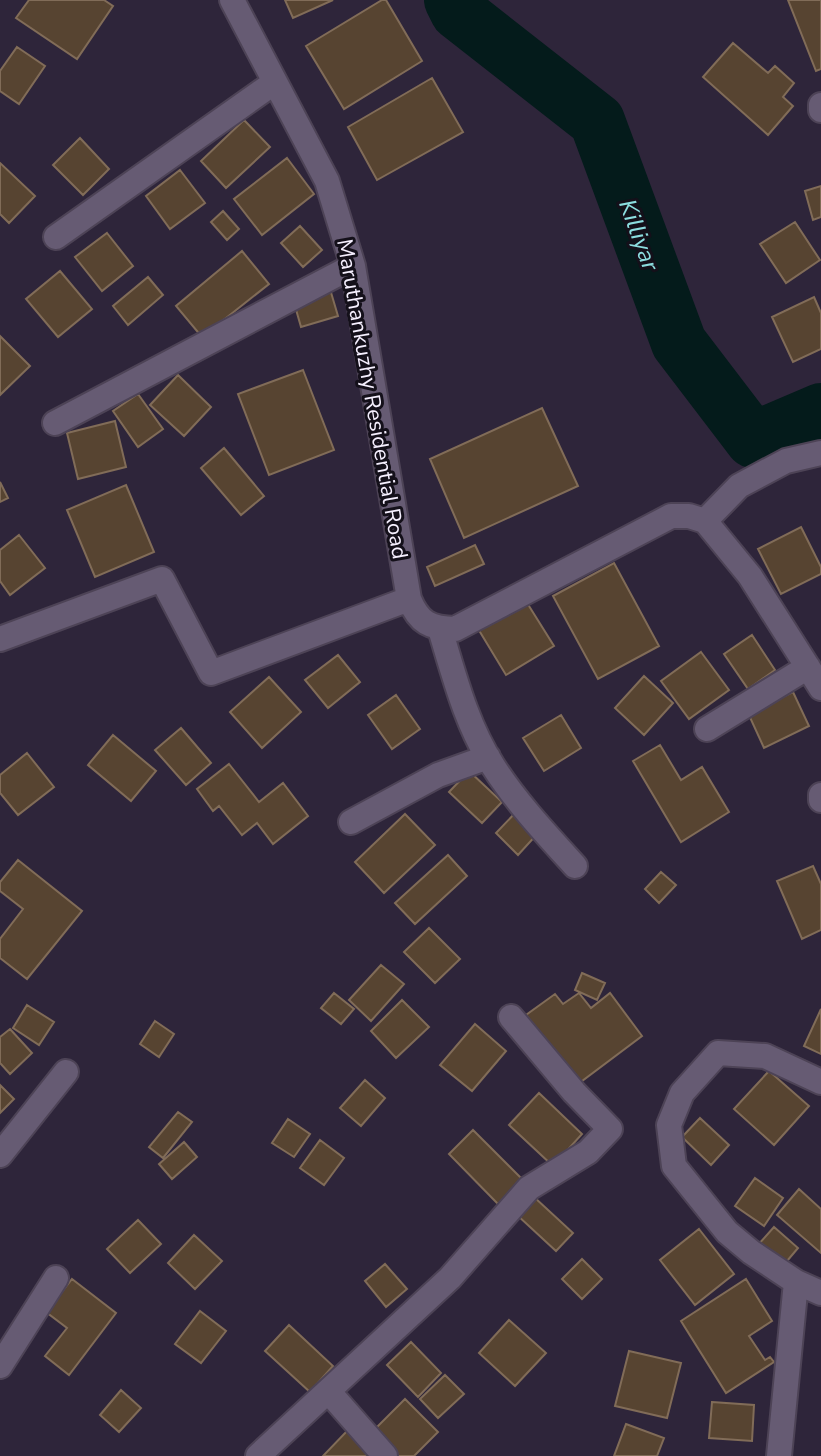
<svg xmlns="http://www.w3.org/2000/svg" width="821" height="1456" viewBox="0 0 821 1456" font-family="'Nunito Sans',sans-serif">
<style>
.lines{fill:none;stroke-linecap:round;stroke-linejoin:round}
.river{stroke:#041b1b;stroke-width:56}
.building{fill:#574431;stroke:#816c58;stroke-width:2}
.street-casing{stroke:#4d4356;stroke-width:28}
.street{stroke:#665b73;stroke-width:24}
.labels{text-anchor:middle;stroke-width:6;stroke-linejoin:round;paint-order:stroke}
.street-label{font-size:22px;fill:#f6f0ff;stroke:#14101a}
.water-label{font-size:24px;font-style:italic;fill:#8cdddf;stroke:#14101a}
</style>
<rect width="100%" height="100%" fill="#2e253a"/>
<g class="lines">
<path class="river" d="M452 0 458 12 597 121 679 343 753 440 821 411"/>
</g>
<path class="building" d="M29 0H104L113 6 77 59 16 18Z
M285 0H333L293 18Z
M382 0H386L422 61 344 109 306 46Z
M788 0H821V69L816 71Z
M733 43 768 73 775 66 794 83 783 97 793 106 768 135 703 77Z
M17 47 45 66 19 104 0 91V71Z
M432 78 463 132 377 180 348 127Z
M244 120 270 147 226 188 201 161Z
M80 138 109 169 83 195 53 165Z
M287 158 314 194 262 235 234 199Z
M0 163 35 196 9 223 0 214Z
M180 170 205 203 170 229 146 196Z
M821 186V217L813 220 805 191Z
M223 211 239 229 227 240 211 222Z
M795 222 820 260 786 283 760 244Z
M300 226 322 250 303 267 281 243Z
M107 233 133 266 102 291 75 257Z
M242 251 269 284 202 337 176 306Z
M60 271 92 309 58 337 26 299Z
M148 277 163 295 128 325 113 306Z
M330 289 338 316 301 327 293 299Z
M814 297 821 313V349L793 362 772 317Z
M0 336 30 366 0 395Z
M303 370 334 450 269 475 238 394Z
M178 375 211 407 184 436 150 405Z
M138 394 163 429 138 447 113 411Z
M542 408 578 486 464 538 430 459Z
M115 421 126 467 78 479 67 433Z
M224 448 264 496 241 515 201 468Z
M0 482 8 498 0 502Z
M126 485 154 552 95 577 67 510Z
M801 527 821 567V574L781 594 758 549Z
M19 535 45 568 10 595 0 581V550Z
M475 545 484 564 435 586 427 567Z
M614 563 659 646 598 679 553 596Z
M524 598 554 646 506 675 477 627Z
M752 635 775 670 748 689 724 654Z
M701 652 729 690 689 719 661 681Z
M338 655 360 682 328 708 305 680Z
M644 676 673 703 644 735 615 708Z
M269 677 301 712 262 748 230 712Z
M793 692 809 726 764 748 748 713Z
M396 695 420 729 392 749 368 715Z
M561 715 581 748 544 771 523 738Z
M181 728 211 763 186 785 155 750Z
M113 735 156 771 131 801 88 765Z
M660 745 681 780 702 767 729 812 681 842 633 761Z
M27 753 54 787 18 815 0 793V775Z
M229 764 259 802 283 783 308 816 273 844 257 823 242 835 219 806 213 811 197 789Z
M469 771 502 802 482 823 449 792Z
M517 811 539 832 518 855 496 833Z
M405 814 435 845 384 893 355 862Z
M448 855 467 876 415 924 395 903Z
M18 860 82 911 27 979 0 958V939L23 909 0 891V882Z
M813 866 821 884V930L802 939 777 881Z
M661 872 676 885 659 903 645 889Z
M429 928 460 959 435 983 404 952Z
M381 965 404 984 371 1021 349 1000Z
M582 973 605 983 597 1000 575 990Z
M334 993 354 1009 341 1024 321 1008Z
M579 993 591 1008 610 993 642 1036 578 1084 526 1015 555 994 563 1004Z
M402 1000 429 1027 396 1058 371 1031Z
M27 1005 54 1022 39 1045 13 1028Z
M821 1009V1054L804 1046Z
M155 1021 174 1034 159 1057 140 1044Z
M475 1024 506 1051 472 1091 440 1065Z
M10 1029 32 1053 10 1074 0 1063V1037Z
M769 1071 809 1106 774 1145 734 1109Z
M365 1080 385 1098 361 1126 340 1108Z
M0 1085 14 1099 0 1113Z
M539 1093 582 1134 553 1166 509 1125Z
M178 1112 192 1122 163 1158 149 1147Z
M700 1118 729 1145 711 1165 682 1137Z
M288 1119 310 1134 294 1157 272 1143Z
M473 1130 524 1181 499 1205 449 1154Z
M320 1140 344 1158 324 1185 300 1168Z
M184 1142 197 1157 172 1179 159 1164Z
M755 1178 783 1198 764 1226 735 1206Z
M799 1189 821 1209V1253L777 1215Z
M534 1197 573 1233 556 1251 517 1215Z
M138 1220 161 1244 130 1273 107 1249Z
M774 1227 798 1248 782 1267 757 1246Z
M699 1229 734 1274 695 1305 660 1260Z
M194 1235 222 1261 195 1289 168 1263Z
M582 1259 602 1279 582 1299 562 1279Z
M385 1264 407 1289 386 1307 365 1281Z
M72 1279 116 1313 69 1375 45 1356 67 1328 46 1312Z
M746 1279 772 1321 749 1336 765 1360 770 1357 774 1362 726 1393 681 1321Z
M200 1311 226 1331 201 1363 175 1344Z
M509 1320 546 1353 515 1386 479 1353Z
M289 1325 333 1366 310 1392 265 1351Z
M411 1342 441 1373 418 1397 387 1365Z
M629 1351 681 1363 667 1418 615 1406Z
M445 1375 464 1394 438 1418 420 1399Z
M121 1390 141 1408 119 1432 100 1415Z
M405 1399 438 1432 414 1456H394L371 1433Z
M712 1402 754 1405 752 1441 709 1438Z
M626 1424 664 1438 657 1456H614Z
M348 1430 372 1456H323Z"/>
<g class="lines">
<defs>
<path id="street" d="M232 0 327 181 353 266 409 599C419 623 430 628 455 629L671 516H689L705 521 750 576 821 688
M821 105V110
M56 237 275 82
M55 423 353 266
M705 521 739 486 786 461 821 453
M440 629C454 675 466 724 493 766 516 802 546 834 575 866
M0 639 162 579 211 673 409 599
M707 729 808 667
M821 795V800
M351 822 438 775 488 757
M821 1082 765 1056 718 1053 682 1093 669 1125 674 1166 727 1232 751 1252 796 1282 821 1293
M0 1155 66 1072
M0 1366 56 1278
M328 1391 385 1456
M258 1456 450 1278 529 1188 588 1152 610 1129 574 1092 511 1017
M779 1456 796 1282"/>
</defs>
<use href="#street" class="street-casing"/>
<use href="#street" class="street"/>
</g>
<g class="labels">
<g class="street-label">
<text transform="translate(373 399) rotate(80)" y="8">Maruthankuzhy Residential Road</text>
</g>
<g class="water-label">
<text transform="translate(639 235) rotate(70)" y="8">Killiyar</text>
</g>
</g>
</svg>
